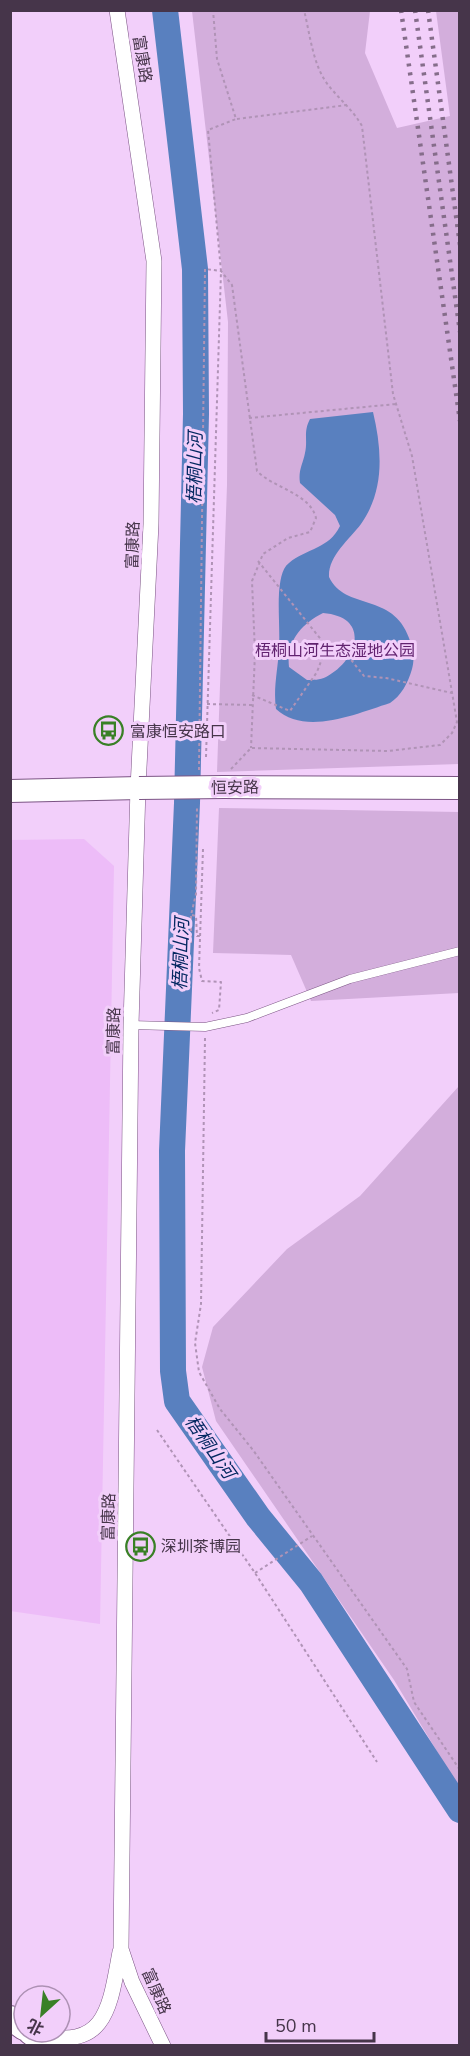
<svg xmlns="http://www.w3.org/2000/svg" width="470" height="2056" viewBox="0 0 470 2056" font-family="'Nunito Sans','Noto Sans SC',sans-serif">
<style>
.built{fill:#edbcf8}
.green{fill:#d3aedc}
.water{fill:#5980bf;fill-rule:evenodd}
.lines{fill:none;stroke-linecap:round;stroke-linejoin:round}
.river{stroke:#5980bf;stroke-width:26}
.lane-casing{stroke:#7b5484;stroke-width:9}
.street-casing{stroke:#7b5484;stroke-width:16}
.secondary-casing{stroke:#7b5484;stroke-width:24}
.primary-casing{stroke:#7b5484;stroke-width:26}
.path{stroke:#b093b6;stroke-width:2;stroke-dasharray:3 3;stroke-linecap:butt}
.lane{stroke:#fff;stroke-width:8}
.street{stroke:#fff;stroke-width:15}
.secondary{stroke:#fff;stroke-width:22}
.primary{stroke:#fff;stroke-width:24}
.rail{stroke:#856d8a;stroke-width:4.5;stroke-dasharray:3 6;stroke-linecap:butt}
.secondary-bridge-casing{stroke:#7b5484;stroke-width:24;stroke-linecap:butt}
.secondary-bridge{stroke:#fff;stroke-width:22}
.labels{text-anchor:middle;stroke-width:6;stroke-linejoin:round;paint-order:stroke}
.street-label{font-size:16px;fill:#46354a;stroke:#f2cffa}
.park-label{font-size:16px;fill:#61226f;stroke:#f2cffa}
.poi-label{font-size:16px;fill:#46354a;stroke:#f2cffa;text-anchor:start}
.water-label{font-size:18px;font-style:italic;fill:#042861;stroke:#f2cffa}
</style>
<rect width="100%" height="100%" fill="#f2cffa"/>
<path class="built" d="M84 839 114 866 100 1624 10 1611 11 840Z"/>
<path class="green" d="M192 11H370L365 53 397 128 450 116 436 11H459V764L217 772 227 485 228 322Z
M219 808 459 812V993L311 1001 291 955 213 953Z
M459 1086V1788L394 1680 216 1421 202 1367 213 1327 287 1249 360 1196Z"/>
<path class="water" d="M373 412C382 450 385 490 361 524 349 540 328 556 329 577 345 611 393 592 409 638 413 649 415 658 412 669 408 683 401 696 390 703 356 714 305 736 276 709 273 688 278 669 279 649 280 630 278 611 279 593 280 583 281 569 289 563 307 548 329 549 340 526L335 515 300 483C298 470 303 464 305 453 308 440 303 432 310 419ZM323 613C372 617 357 661 326 677 320 680 313 680 307 680L289 667C286 642 301 624 323 613Z"/>
<g class="lines">
<path class="river" d="M165 10 195 269 196 414 187 803 172 1151 173 1371 177 1401 258 1517 311 1582 460 1810"/>
<defs>
<path id="lane" d="M131 1025 205 1027 247 1018 350 979 460 951"/>
<path id="street" d="M117 10 154 261 151 524 138 788 131 1025 121 1949 132 1982 163 2046
M38 2034C107 2052 110 2005 120 1952"/>
<path id="secondary" d="M224 787 460 788
M10 791 139 788"/>
<path id="primary" d="M10 2018 24 2028
M30 2032 49 2046"/>
</defs>
<use href="#lane" class="lane-casing"/>
<use href="#street" class="street-casing"/>
<use href="#secondary" class="secondary-casing"/>
<use href="#primary" class="primary-casing"/>
<path class="path" d="M237 119 347 105
M249 418 396 404
M258 561 323 642
M332 648 344 651 364 676 386 678 452 693
M252 695 290 711 317 672 323 656
M207 704 252 705
M206 757 221 271 208 130 236 119 217 59 213 10
M231 769 251 748 388 751 440 745 452 733 457 722 412 456 393 394 362 126C353 110 340 100 329 86 313 67 310 34 304 10
M199 770 205 269 221 271 232 285 257 471C273 488 310 493 316 518L310 532 288 538 263 554 252 581 255 653 251 748
M203 849 199 968 202 981 221 982 219 1010 212 1013
M192 915 196 916 197 936H200
M191 943V915L196 894 197 806
M205 1038 201 1304 195 1343 199 1372 220 1409 253 1450 407 1669 414 1702 460 1770
M157 1430 255 1573 377 1762
M255 1573 312 1536"/>
<use href="#lane" class="lane"/>
<use href="#street" class="street"/>
<use href="#secondary" class="secondary"/>
<use href="#primary" class="primary"/>
<path class="rail" d="M401 10 460 421
M415 10 460 332
M428 10 460 245"/>
<defs>
<path id="secondary-bridge" d="M139 788 224 787"/>
</defs>
<use href="#secondary-bridge" class="secondary-bridge-casing"/>
<use href="#secondary-bridge" class="secondary-bridge"/>
</g>
<defs>
<symbol id="bus-ring" viewBox="-11 -11 22 22"><circle r="9.5" fill="#f2cffa" stroke="#398026" stroke-width="1.5"/><path d="M-5-6H5V4H4V6H2V4H-2V6H-4V4H-5ZM-3.5-4V0h7V-4ZM-3.5 1.2v1.5H-2V1.2ZM2 1.2v1.5H3.5V1.2Z" fill="#398026"/></symbol>
</defs>
<g fill-rule="evenodd">
<use href="#bus-ring" x="92" y="714" width="33" height="33"/>
<use href="#bus-ring" x="124" y="1530" width="33" height="33"/>
</g>
<g class="labels">
<g class="street-label">
<text transform="translate(143 59) rotate(81)" y="6">富康路</text>
<text transform="translate(132 545) rotate(-88)" y="6">富康路</text>
<text transform="translate(235 787) rotate(-1)" y="6">恒安路</text>
<text transform="translate(113 1031) rotate(-89)" y="6">富康路</text>
<text transform="translate(108 1517) rotate(-89)" y="6">富康路</text>
<text transform="translate(157 1991) rotate(66)" y="6">富康路</text>
</g>
<g class="park-label">
<text x="335" y="656">梧桐山河生态湿地公园</text>
</g>
<g class="poi-label">
<text x="130" y="737">富康恒安路口</text>
<text x="161" y="1552">深圳茶博园</text>
</g>
<g class="water-label">
<text transform="translate(195 468) rotate(-89)" y="6">梧桐山河</text>
<text transform="translate(181 954) rotate(-88)" y="6">梧桐山河</text>
<text transform="translate(210 1447) rotate(55)" y="6">梧桐山河</text>
</g>
</g>
<rect width="470" height="2056" fill="none" stroke="#46354a" stroke-width="24"/>
<g transform="translate(42 2014) rotate(207)"><circle r="28" fill="#f2cffa" stroke="#ad91b4" stroke-width="1.5"/>
<path d="M0-4.5L10 22L0 15L-10 22Z" fill="#398026"/>
<text y="-9" font-size="16" font-weight="bold" text-anchor="middle" fill="#46354a">北</text>
</g>
<path d="M266 2032v9h108v-9" fill="none" stroke="#46354a" stroke-width="3"/>
<text x="275" y="2032" font-size="18" fill="#46354a" stroke="#f2cffa" stroke-width="4.5" paint-order="stroke">50 m</text>
</svg>
